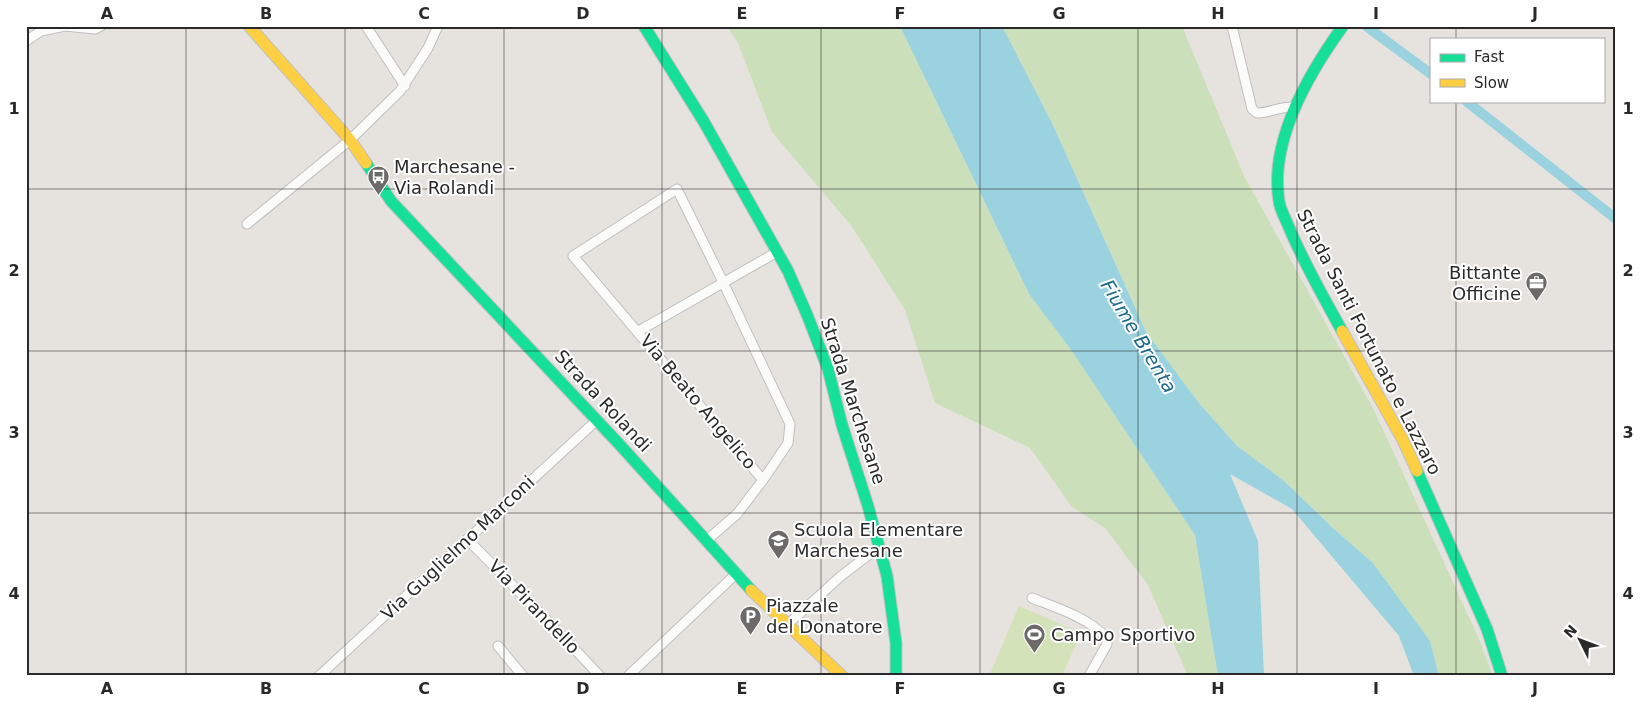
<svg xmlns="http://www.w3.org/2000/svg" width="1642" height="702" viewBox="0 0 1642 702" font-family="'DejaVu Sans',sans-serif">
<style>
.green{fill:#cbdfbb}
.pitch{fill:#d4e2b9}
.water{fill:#9ad2e0}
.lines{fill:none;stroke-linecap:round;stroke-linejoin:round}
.canal{stroke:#9ad2e0;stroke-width:10}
.street-casing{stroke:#c0bfc0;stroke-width:11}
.fast-casing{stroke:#c0bfc0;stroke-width:13}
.slow-casing{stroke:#c0bfc0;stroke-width:13}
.street{stroke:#fbfbfa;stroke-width:9}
.fast{stroke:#16e098;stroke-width:11}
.slow{stroke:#ffcf43;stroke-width:11}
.grid{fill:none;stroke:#292929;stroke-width:1;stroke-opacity:0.55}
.labels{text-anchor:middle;stroke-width:4;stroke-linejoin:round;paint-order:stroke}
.poi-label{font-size:18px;fill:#292929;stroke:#fff;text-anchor:start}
.street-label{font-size:18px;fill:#292929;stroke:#fff}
.water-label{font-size:19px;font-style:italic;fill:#1b698a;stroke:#fff}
.neatline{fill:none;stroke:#292929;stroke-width:2}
.grid-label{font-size:16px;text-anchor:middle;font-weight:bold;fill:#292929}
</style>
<rect width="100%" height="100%" fill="#e6e3df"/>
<path class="green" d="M727 26H900L1029 294 1072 351 1195 535 1218 676H1188L1148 585 1105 528 1072 507 1030 448 935 403 905 310 853 228 772 132 738 43Z
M1002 26H1182L1244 176 1374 410 1479 639 1493 676H1439L1430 641 1373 563 1334 529 1283 480 1237 446 1199 403 1146 332 1052 123Z"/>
<path class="pitch" d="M1019 606 1081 633 1062 676H989Z"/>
<path class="water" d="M900 26H1002L1052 123 1146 332 1199 403 1237 446 1283 480 1334 529 1373 563 1430 641 1439 676H1414L1399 636 1292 509 1230 474 1258 541 1264 676H1218L1195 535 1072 351 1029 294Z"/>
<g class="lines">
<path class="canal" d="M1366 26 1431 74
M1466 101 1616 219"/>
<defs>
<path id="street" d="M65 26 95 29 101 26
M366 26 405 86
M1232 26 1252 109 1257 113C1270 113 1281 106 1294 107
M26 41 41 31 65 26
M247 224 350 140 400 91 428 48 438 26
M637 332 777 252
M467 539 549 622 600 676
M707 540 737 514 763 480 788 443 790 424 723 282 677 189 573 256 763 480
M1032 598C1057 608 1087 617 1107 638V644L1089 676
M787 625 841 576 879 547
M498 646 523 676
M319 676 597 420
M628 676 737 573"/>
<path id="fast" d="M644 26 704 122 788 271 808 317 828 369 842 425 868 506 887 576 896 643V676
M366 163 391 201 620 445 751 590
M1342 331C1323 296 1303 262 1288 225 1285 218 1280 209 1279 201 1269 140 1309 73 1343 26
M1417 471 1487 629 1502 676"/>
<path id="slow" d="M249 26 350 140 366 163
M1342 331 1403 440 1417 471
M751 590 842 676"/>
</defs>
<use href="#street" class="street-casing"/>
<use href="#fast" class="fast-casing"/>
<use href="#slow" class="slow-casing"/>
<use href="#street" class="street"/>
<use href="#fast" class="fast"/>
<use href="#slow" class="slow"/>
</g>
<path class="grid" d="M186 26V676M345 26V676M504 26V676M662 26V676M821 26V676M980 26V676M1138 26V676M1297 26V676M1456 26V39M1456 101V676M26 189H1616M26 351H1616M26 513H1616"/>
<defs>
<symbol id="bus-pin" viewBox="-11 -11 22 30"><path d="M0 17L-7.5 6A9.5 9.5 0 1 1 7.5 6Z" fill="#6b6a69" stroke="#fff"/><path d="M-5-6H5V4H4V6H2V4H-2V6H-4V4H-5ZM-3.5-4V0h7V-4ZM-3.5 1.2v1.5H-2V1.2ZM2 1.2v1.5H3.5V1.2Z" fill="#fff"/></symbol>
<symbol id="office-pin" viewBox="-11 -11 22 30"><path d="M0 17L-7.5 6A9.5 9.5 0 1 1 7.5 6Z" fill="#6b6a69" stroke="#fff"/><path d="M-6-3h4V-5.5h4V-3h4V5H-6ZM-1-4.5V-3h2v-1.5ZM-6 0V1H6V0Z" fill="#fff"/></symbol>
<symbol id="school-pin" viewBox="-11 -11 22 30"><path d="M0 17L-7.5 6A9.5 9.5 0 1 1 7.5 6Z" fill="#6b6a69" stroke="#fff"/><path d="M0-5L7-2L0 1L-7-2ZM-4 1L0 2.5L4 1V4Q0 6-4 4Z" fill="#fff"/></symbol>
<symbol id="parking-pin" viewBox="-11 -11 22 30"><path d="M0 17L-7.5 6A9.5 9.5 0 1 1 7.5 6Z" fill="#6b6a69" stroke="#fff"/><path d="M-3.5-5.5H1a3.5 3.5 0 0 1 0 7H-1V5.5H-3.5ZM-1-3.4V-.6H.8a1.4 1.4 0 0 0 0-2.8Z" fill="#fff"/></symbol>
<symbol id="stadium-pin" viewBox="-11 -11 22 30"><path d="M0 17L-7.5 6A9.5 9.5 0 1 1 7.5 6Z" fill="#6b6a69" stroke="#fff"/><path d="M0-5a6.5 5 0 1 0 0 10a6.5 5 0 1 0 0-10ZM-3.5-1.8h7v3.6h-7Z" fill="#fff"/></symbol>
</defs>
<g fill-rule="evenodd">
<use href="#bus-pin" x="366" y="164" width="25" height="34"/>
<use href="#office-pin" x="1524" y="270" width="25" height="34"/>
<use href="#school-pin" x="766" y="528" width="25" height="34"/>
<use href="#parking-pin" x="738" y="604" width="25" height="34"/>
<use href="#stadium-pin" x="1022" y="622" width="25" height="34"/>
</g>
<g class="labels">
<g class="poi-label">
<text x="394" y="173">Marchesane -<tspan x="394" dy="21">Via Rolandi</tspan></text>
<text x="1521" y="279" text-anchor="end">Bittante<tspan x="1521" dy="21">Officine</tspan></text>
<text x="794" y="536">Scuola Elementare<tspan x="794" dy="21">Marchesane</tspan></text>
<text x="766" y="612">Piazzale<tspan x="766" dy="21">del Donatore</tspan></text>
<text x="1051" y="641">Campo Sportivo</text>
</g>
<g class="street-label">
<text transform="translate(1369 342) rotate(63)" y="6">Strada Santi Fortunato e Lazzaro</text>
<text transform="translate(603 401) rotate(47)" y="6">Strada Rolandi</text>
<text transform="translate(853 401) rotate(72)" y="6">Strada Marchesane</text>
<text transform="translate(698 402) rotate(50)" y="6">Via Beato Angelico</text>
<text transform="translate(458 548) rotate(-43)" y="6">Via Guglielmo Marconi</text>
<text transform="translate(534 607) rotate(46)" y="6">Via Pirandello</text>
</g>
<g class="water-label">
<text transform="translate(1139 336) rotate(59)" y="7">Fiume Brenta</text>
</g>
</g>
<rect width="1642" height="702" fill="none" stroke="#ffffff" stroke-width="55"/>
<rect x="1430" y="38" width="175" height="65" fill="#ffffff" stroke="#a9a9a9"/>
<rect x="1440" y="54" width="25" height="8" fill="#16e098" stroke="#a9a9a9"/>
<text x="1474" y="62" font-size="15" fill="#292929">Fast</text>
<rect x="1440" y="79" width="25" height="8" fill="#ffcf43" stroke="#a9a9a9"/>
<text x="1474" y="88" font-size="15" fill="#292929">Slow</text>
<g transform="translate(1580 640) rotate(312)" stroke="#ffffff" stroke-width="4" paint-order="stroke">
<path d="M0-4L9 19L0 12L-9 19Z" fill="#292929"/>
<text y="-8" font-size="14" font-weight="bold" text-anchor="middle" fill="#292929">N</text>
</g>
<rect x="28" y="28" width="1586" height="646" class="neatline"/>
<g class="grid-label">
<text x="107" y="19">A</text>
<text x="266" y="19">B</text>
<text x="424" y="19">C</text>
<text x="583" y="19">D</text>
<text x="742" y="19">E</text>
<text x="900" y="19">F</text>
<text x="1059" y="19">G</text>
<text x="1218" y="19">H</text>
<text x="1376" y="19">I</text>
<text x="1535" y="19">J</text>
<text x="14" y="114">1</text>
<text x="1628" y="114">1</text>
<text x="14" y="276">2</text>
<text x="1628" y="276">2</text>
<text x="14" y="438">3</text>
<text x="1628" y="438">3</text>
<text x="14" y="599">4</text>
<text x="1628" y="599">4</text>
<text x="107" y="694">A</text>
<text x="266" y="694">B</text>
<text x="424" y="694">C</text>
<text x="583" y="694">D</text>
<text x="742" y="694">E</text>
<text x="900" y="694">F</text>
<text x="1059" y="694">G</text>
<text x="1218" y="694">H</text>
<text x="1376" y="694">I</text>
<text x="1535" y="694">J</text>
</g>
</svg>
